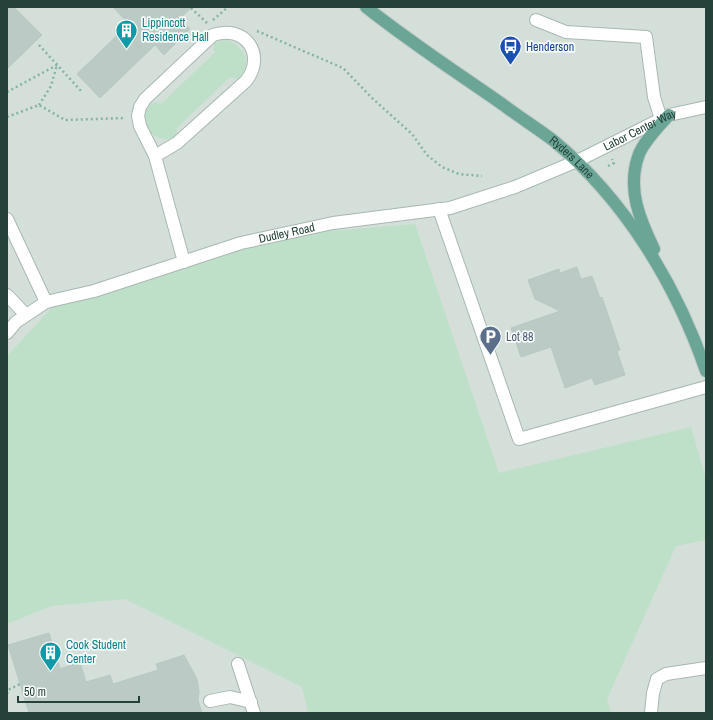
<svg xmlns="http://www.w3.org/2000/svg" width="713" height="720" viewBox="0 0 713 720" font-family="'Archivo Narrow',sans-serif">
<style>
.built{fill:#d4dfda}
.green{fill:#bfe0c8}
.building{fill:#bbcac4;stroke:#b8c9c2}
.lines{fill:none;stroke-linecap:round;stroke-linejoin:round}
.minor-casing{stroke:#a8b8b2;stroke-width:14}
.major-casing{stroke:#c2cac8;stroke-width:14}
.path{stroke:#86b3a5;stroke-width:2.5;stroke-dasharray:2 3;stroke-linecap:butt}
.minor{stroke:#fff;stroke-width:12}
.major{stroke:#6aa596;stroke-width:12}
.labels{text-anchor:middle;stroke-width:3.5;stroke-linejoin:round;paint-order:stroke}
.culture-label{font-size:12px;fill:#0d838f;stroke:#f7fbf9;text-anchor:start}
.transit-label{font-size:12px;fill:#164399;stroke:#f7fbf9;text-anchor:start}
.street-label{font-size:12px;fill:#24423a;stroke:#f7fbf9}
.service-label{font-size:12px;fill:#4e5e75;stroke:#f7fbf9;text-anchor:start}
</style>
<rect width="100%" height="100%" fill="#e6efeb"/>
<path class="built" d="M7 7H706V713H7Z"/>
<path class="green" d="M226 40C240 44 251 56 244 71 242 75 240 78 235 79L230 77 177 128V133L175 138C150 146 132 114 155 102L162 103 215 52 213 49 215 42Z
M415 224 499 473 691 427 706 479V540L676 546 607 699 611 713H308L302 687 125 599 52 606 7 624V356L58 301 243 238Z"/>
<path class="building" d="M7 7H14L42 35 7 69Z
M113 7H192L180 18 190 29 164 55 155 45 100 98 77 74 129 24Z
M577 267 581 279 592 276 600 298 602 297 620 350 617 351 625 375 595 385 592 378 565 388 551 347 521 357 511 328 560 311 535 299 528 280 559 269 560 273Z
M49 633 60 669 80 662 86 682 110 675 113 684 158 670 156 664 184 655 197 679 199 692 198 700 202 713H29L8 645Z"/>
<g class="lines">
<defs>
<g id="minor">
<path d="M536 20 566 32 646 37 654 97 661 119"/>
<path d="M155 156 177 143 246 81C267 54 244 24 213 35L145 99 140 107 138 116 140 126 155 156 184 262"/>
<path d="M439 209 519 439 706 387"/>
<path d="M7 219 46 302"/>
<path d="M7 295 26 315"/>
<path id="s1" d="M7 333 16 322 46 302 94 291 241 243 333 223 450 208 515 187 577 161 669 115 706 107"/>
<path d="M238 664 254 713"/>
<path d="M210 701 230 697 251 702"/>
<path d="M651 713 653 693 657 679 666 674 706 668"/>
</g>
<g id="major">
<path id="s2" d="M366 7C410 42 456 72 502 104 519 117 537 128 554 141 625 200 676 284 706 371"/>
<path d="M654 249C640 220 627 190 638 157 642 143 659 126 669 115"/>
</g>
</defs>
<use href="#minor" class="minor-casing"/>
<use href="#major" class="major-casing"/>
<path class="path" d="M191 8 207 23
M213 20 228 7
M257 31 343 68 373 99 412 134 427 155 442 167 459 174 482 176
M39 45 82 92
M7 92 57 65
M39 105 51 86 57 65
M7 117 39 105 65 120 125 118
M608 166 614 163 612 159
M7 694 8 690 20 684"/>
<use href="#minor" class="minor"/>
<use href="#major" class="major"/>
</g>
<defs>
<symbol id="building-pin" viewBox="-11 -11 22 30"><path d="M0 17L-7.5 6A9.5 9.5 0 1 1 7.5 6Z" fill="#0f9aa8" stroke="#f7fbf9"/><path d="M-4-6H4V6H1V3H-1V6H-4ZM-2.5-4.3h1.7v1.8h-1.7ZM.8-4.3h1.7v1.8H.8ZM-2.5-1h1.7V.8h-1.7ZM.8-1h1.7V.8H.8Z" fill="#fff"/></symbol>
<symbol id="bus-pin" viewBox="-11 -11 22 30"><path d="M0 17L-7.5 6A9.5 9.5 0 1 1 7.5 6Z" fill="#1a4fb4" stroke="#f7fbf9"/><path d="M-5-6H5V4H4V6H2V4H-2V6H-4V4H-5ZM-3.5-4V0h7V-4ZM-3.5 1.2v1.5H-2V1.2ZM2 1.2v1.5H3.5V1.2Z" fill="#fff"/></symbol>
<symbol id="parking-pin" viewBox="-11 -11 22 30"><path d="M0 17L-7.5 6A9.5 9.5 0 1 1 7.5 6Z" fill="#5c6f8a" stroke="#f7fbf9"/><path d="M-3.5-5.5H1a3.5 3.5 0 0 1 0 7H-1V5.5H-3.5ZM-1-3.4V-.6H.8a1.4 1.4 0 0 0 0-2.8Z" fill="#fff"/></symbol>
</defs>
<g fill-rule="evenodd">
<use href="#building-pin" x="114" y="18" width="25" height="34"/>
<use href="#bus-pin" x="498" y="34" width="25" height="34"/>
<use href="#parking-pin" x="478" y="324" width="25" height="34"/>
<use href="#building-pin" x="38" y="640" width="25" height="34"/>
</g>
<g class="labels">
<g class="culture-label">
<text x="142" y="27">Lippincott<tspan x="142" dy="14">Residence Hall</tspan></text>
<text x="66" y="649">Cook Student<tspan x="66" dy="14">Center</tspan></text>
</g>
<g class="transit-label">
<text x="526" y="51">Henderson</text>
</g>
<g class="street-label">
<text dy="4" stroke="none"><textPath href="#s1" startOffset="672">Labor Center Way</textPath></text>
<text dy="4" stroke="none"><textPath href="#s2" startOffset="255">Ryders Lane</textPath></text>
<text dy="4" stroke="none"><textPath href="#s1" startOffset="301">Dudley Road</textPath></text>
</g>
<g class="service-label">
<text x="506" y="341">Lot 88</text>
</g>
</g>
<rect width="713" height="720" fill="none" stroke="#24423a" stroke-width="16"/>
<path d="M18 696v6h121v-6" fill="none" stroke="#24423a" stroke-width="2"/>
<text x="24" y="696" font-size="12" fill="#24423a" stroke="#f7fbf9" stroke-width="3" paint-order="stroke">50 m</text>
</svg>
